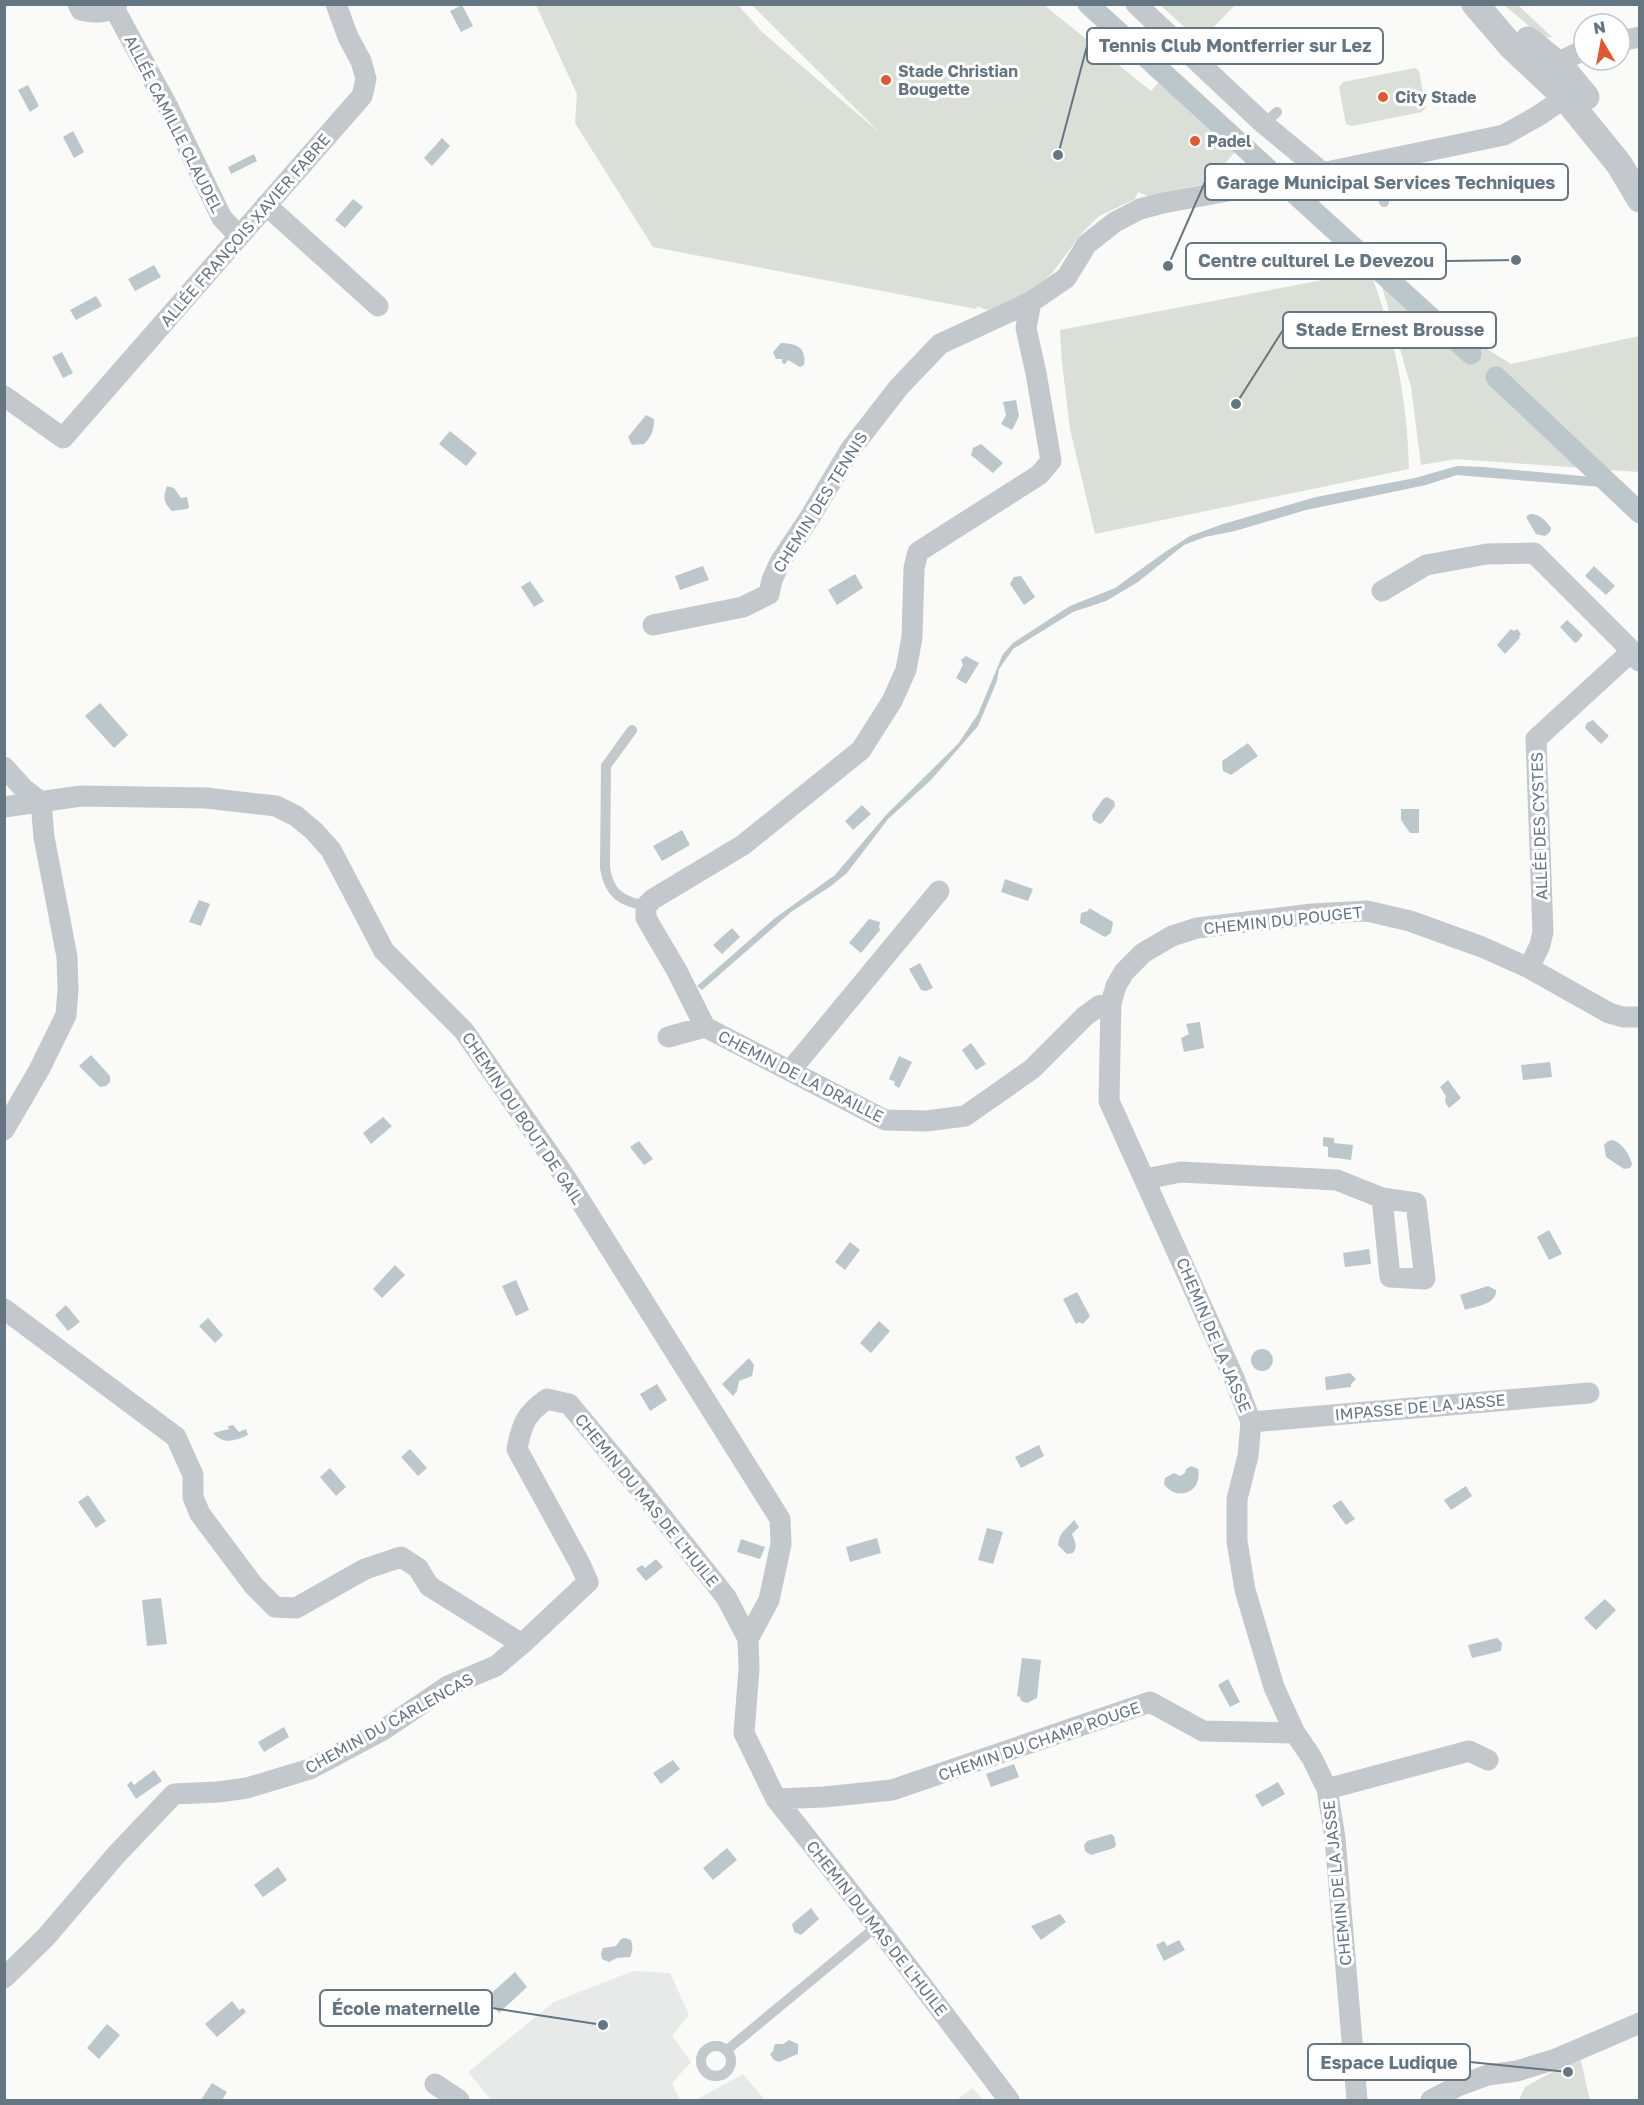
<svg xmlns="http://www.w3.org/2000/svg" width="1644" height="2105" viewBox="0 0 1644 2105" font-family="'Golos Text',sans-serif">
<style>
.built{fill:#e8e9e9}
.green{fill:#dadfd7}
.water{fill:#bbc7cb}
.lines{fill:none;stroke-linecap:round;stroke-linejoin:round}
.canal{stroke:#bbc7cb;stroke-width:21}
.service{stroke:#c3c8cc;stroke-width:10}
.minor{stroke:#c3c8cc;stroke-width:21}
.tertiary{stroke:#c3c8cc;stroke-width:27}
.poi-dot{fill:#e4572e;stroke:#fff;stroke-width:2}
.labels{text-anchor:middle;stroke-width:6;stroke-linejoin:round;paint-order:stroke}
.poi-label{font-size:16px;font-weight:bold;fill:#657683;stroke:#fff;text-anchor:start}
.street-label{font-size:16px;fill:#657683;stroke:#fff}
.leader{fill:none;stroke:#657683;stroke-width:2}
.callout-dot{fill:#657683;stroke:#fff;stroke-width:2}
.callout{fill:#fff;stroke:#657683;stroke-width:2}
.callout-label{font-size:18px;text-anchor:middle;font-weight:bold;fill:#657683}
</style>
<rect width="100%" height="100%" fill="#fafaf8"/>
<path class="built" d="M633 1971 670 1973 689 2015 672 2036 691 2062 672 2083 680 2100H491L468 2072 554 2002Z
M743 2074 765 2100H696Z
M973 2088 983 2100H956Z"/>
<path class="green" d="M536 5H738L762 32 881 134 752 5H1044L1151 91 1158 83 1238 148 1209 183 1147 196 1138 192 1135 199 1099 216 1082 233 1052 273 1017 304 987 310 977 306 976 309 653 247 575 123 577 94Z
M1160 5H1235L1200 41Z
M1504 5H1518L1552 37 1543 38Z
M1415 68 1419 71 1426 107 1422 112 1352 126 1346 124 1339 87 1343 82Z
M1370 271C1395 338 1407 398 1409 469L1095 534 1070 429 1062 363 1060 330Z
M1381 283 1511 364 1639 336V472L1456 459 1421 465 1411 387Z
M1580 2057 1590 2100H1519L1525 2087Z"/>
<path class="water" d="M462 5 473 26 461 32 450 11Z
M28 85 39 106 30 112 18 90Z
M73 131 84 152 74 158 63 137Z
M442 138 450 146 432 166 424 158Z
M254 154 257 161 231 174 228 167Z
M353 199 363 207 345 228 335 220Z
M154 265 161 277 135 291 128 279Z
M96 296 102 306 76 320 70 310Z
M781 343C795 343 807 347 804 365L800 367 788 360 785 364 782 363V359H776L773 352Z
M62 352 73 373 63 378 52 357Z
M1016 400 1019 416 1012 430 1001 424 1006 415 1003 402Z
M646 415 654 419C654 429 652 437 644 444L632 445 628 437Z
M450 431 477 453 466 466 439 444Z
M981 444 1003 463 993 473 971 455 973 448Z
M1457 466 1484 467 1592 477 1602 487 1457 475 1426 485 1306 510 1235 531 1205 537 1184 545 1138 582 1106 601 1073 612 1013 649 999 669 997 681 978 726 931 780 888 819 847 873 831 886 791 912 702 990 697 986 775 918 835 875 886 815 958 744 978 714 1003 654 1013 643 1056 615 1070 606 1115 588 1165 552 1190 536 1223 524 1316 497 1415 478Z
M167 486 174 488 181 498 187 497 189 507 187 509 172 511C163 502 163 497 167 486Z
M1530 514C1539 513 1546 521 1551 528L1550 532 1545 536 1536 534 1526 517Z
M703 566 709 580 680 590 675 576Z
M1594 566 1615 586 1606 595 1585 576Z
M855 574 863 588 837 605 828 590Z
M1021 576 1035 597 1024 605 1010 584 1014 577Z
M530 581 544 601 534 607 521 587Z
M1567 620 1583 635 1577 642 1575 643 1560 627Z
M1511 629 1514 631 1517 629 1521 634 1519 637 1520 638 1505 654 1497 645Z
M966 656 979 663 966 684 956 678 963 665 961 660Z
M100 703 128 735 114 748 85 716Z
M1593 720 1609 736 1601 744 1585 728 1587 723Z
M1248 743 1258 756 1231 775 1223 771 1222 761Z
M1107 797 1114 801 1115 806 1103 822 1100 824 1093 820 1092 815 1103 799Z
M862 805 871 814 853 830 845 821Z
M1401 809H1419V833H1410L1401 820Z
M682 830 690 845 662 861 653 846Z
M1005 879 1033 889 1028 901 1001 892Z
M199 900 210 904 201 926 189 922Z
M1089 908 1113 922 1111 933 1105 937 1080 923 1081 913 1088 911Z
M869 919 880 922 879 927 880 930 861 953 849 943Z
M732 928 740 937 722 954 713 945Z
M920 963 933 988 926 991 921 990 909 969Z
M1200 1022 1204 1048 1184 1052 1181 1038 1189 1034 1186 1024Z
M971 1043 986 1064 976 1070 962 1050Z
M91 1055 110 1076V1082L106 1086 100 1087 79 1066Z
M899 1056 912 1062 899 1088 894 1085 895 1082 889 1079Z
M1550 1062 1552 1077 1523 1080 1521 1065Z
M1448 1080 1461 1098 1449 1108 1445 1102 1446 1096 1440 1087Z
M383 1117 392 1126 371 1144 363 1133Z
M1323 1137 1334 1138V1143L1353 1145 1351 1160 1328 1157V1147L1323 1146Z
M1613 1140C1623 1144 1629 1154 1632 1164L1630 1168 1624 1169 1606 1157 1604 1145 1608 1141Z
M639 1141 653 1159 644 1165 630 1147Z
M1549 1230 1562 1254 1549 1260 1537 1237Z
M850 1242 860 1250 845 1270 835 1262Z
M1369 1249 1371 1264 1345 1267 1343 1253Z
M395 1265 405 1275 382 1298 373 1289Z
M516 1280 529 1310 516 1316 502 1286Z
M1488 1286 1496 1290C1497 1304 1477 1306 1465 1310L1460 1295Z
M1077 1292 1090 1316 1083 1324 1079 1322 1076 1324 1063 1299Z
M66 1305 80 1322 68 1331 55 1315Z
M208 1318 223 1335 215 1343 199 1326Z
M879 1321 890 1331 871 1353 860 1343Z
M1251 1360a11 11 0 1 1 22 0a11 11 0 1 1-22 0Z
M749 1358 754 1365 752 1376 739 1381 737 1391 733 1396 722 1384Z
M1350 1373 1356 1379 1351 1384V1387L1326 1390 1325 1377Z
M657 1384 667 1400 650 1411 640 1394Z
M233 1425 239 1432 246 1429 248 1435C235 1441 223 1445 213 1433L229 1429 228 1426Z
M1039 1445 1044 1456 1021 1468 1015 1457Z
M410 1449 427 1468 418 1476 401 1457Z
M1191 1466 1198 1469C1203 1493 1176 1502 1164 1484L1165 1478 1174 1473 1180 1476 1185 1473 1186 1469Z
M330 1468 346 1487 336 1496 320 1477Z
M1466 1486 1472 1496 1451 1510 1444 1500Z
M88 1495 106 1521 96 1528 78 1502Z
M1341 1500 1355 1519 1346 1525 1332 1506Z
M1074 1520 1079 1527 1072 1534C1075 1542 1078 1546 1073 1553L1067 1554 1058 1545C1059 1532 1067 1529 1074 1520Z
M987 1528 1003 1532 993 1564 978 1560Z
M877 1538 881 1553 850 1562 846 1547Z
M741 1539 765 1547 760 1559 737 1552Z
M656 1559 663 1567 646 1581 636 1569 642 1565 645 1568Z
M161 1598 167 1644 147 1646 142 1600Z
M1605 1599 1616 1610 1596 1630 1584 1618Z
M1497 1638 1502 1643 1501 1651 1472 1658 1468 1645Z
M1022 1658 1041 1660 1037 1698 1027 1703 1021 1701 1020 1697 1017 1696Z
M1228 1679 1240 1702 1230 1707 1218 1685Z
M284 1727 289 1737 264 1752 258 1742Z
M673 1760 680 1769 661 1784 653 1773Z
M1014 1764 1019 1777 991 1787 986 1774Z
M154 1770 162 1781 136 1799 127 1785 131 1781 134 1785Z
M1278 1782 1285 1794 1262 1807 1255 1795Z
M1111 1834 1114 1836 1116 1845 1114 1848 1091 1855 1085 1851 1084 1845 1087 1841Z
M727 1848 737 1860 713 1880 703 1868Z
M278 1867 287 1880 263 1897 254 1885Z
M811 1908 819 1919 801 1935 794 1932 792 1924Z
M1060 1914 1066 1922 1041 1940 1031 1926Z
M625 1938 631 1940C633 1947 633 1951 630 1957L617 1958 609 1962 602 1959 601 1954 603 1948 616 1946 621 1939Z
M1179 1940 1185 1950 1164 1961 1156 1945 1164 1941 1167 1946Z
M515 1972 527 1987 499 2013 486 1998Z
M232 2001 239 2010 243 2008 246 2012 217 2037 205 2024Z
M107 2024 120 2035 99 2059 87 2048Z
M789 2040 798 2044V2054L779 2062 774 2060 770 2054 773 2051 775 2044H783Z
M212 2083 227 2092 222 2100H201Z"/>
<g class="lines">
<path class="canal" d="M1088 4 1268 169
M1295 194 1471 354
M1496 377 1640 513"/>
<path class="service" d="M1264 124 1277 112
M1375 161 1384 202
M632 730 606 766 605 868C609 894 621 901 646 906
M701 2061a15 15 0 1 1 30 0a15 15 0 1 1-30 0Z
M727 2050 877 1926"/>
<path class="minor" d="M78 4 81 10C93 13 108 14 117 4
M1136 4 1264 124 1322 172
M114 8 168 107 222 218 239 236
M1620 41 1640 37
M266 205 378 306
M4 396 63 438 362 96 366 79 361 61 348 37 336 4
M1382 591 1426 565 1487 554 1534 553 1632 651 1639 661
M653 625 743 607 769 594 772 580 780 562 810 517 850 450 899 387 940 344 1031 302 1066 278 1087 244 1115 222 1140 209 1163 203 1288 180 1504 135 1538 116 1557 103 1563 95 1561 67 1565 59 1584 50
M4 767 24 789 41 802
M4 807 81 796 206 798 276 806 296 816 314 831 331 850 384 951 464 1031 566 1178 780 1519 781 1544 769 1600 748 1639
M1529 968 1540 945 1543 932 1536 739 1632 651
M705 1027 677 971 646 918V906L653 899 743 845 861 750 892 701 906 670 912 637 914 568 918 552 1039 475 1051 461 1036 373 1026 328 1031 302
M668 1037 705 1027 885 1120 926 1121 965 1116 1032 1069 1085 1016 1099 1006 1111 1003
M790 1071 939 891
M4 1130 39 1070 66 1015 68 990 67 957 44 837 41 802
M1145 1179 1181 1172 1337 1180 1382 1198 1390 1277 1425 1279 1416 1203 1382 1198
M4 1309 176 1437 193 1475V1497L200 1514 254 1586 275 1607 296 1608 365 1569 401 1557 418 1568 429 1586 522 1644 588 1582 580 1564 517 1449C522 1423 526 1414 547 1399L569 1404 641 1490 726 1597 748 1639 749 1669 744 1733 776 1799 877 1926 1009 2100
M1251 1422 1589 1393
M1327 1789 1469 1751 1488 1760
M776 1799 824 1797 892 1790 1150 1702 1203 1731 1295 1733
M4 1978 46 1937 116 1855 174 1794 218 1792 247 1788 310 1769 383 1730 448 1686 496 1666 522 1644
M435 2084 459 2100
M1357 2100 1335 1838 1327 1789 1312 1758 1295 1733 1274 1687 1245 1590 1237 1541V1499L1248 1456 1251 1422 1234 1378 1109 1101 1111 1003 1116 986 1124 972 1143 953 1172 936 1197 928 1312 914 1367 911 1410 921 1482 947 1529 968 1609 1013 1623 1017H1640
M1431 2100 1458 2086 1488 2075 1517 2071 1556 2059 1640 2023"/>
<path class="tertiary" d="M1475 4 1511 46 1563 95 1619 164 1640 199
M1528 40 1561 67 1586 97"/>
</g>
<g class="poi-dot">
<circle cx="886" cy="80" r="6"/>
<circle cx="1383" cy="97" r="6"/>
<circle cx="1195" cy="141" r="6"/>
</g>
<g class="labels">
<g class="poi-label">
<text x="898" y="77">Stade Christian<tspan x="898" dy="18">Bougette</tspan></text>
<text x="1395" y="103">City Stade</text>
<text x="1207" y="147">Padel</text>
</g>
<g class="street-label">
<text transform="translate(174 124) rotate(63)" y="6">ALLÉE CAMILLE CLAUDEL</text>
<text transform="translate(245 230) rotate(-49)" y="6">ALLÉE FRANÇOIS XAVIER FABRE</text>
<text transform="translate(820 502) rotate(-58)" y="6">CHEMIN DES TENNIS</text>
<text transform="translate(1539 826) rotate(-92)" y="6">ALLÉE DES CYSTES</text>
<text transform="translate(1283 920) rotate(-6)" y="6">CHEMIN DU POUGET</text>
<text transform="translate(801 1076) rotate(27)" y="6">CHEMIN DE LA DRAILLE</text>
<text transform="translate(523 1118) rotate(56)" y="6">CHEMIN DU BOUT DE GAIL</text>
<text transform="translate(1214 1335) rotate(67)" y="6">CHEMIN DE LA JASSE</text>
<text transform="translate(1420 1407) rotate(-5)" y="6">IMPASSE DE LA JASSE</text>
<text transform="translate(647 1500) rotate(51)" y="6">CHEMIN DU MAS DE L'HUILE</text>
<text transform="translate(389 1723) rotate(-29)" y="6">CHEMIN DU CARLENCAS</text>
<text transform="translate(1039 1741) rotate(-19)" y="6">CHEMIN DU CHAMP ROUGE</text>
<text transform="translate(1337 1883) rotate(-96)" y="6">CHEMIN DE LA JASSE</text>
<text transform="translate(877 1928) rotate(52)" y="6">CHEMIN DU MAS DE L'HUILE</text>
</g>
</g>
<path class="leader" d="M1058 155L1087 46M1168 266L1205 182M1516 260L1446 261M1236 404L1283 330M603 2025L492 2008M1568 2072L1470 2062"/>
<g class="callout-dot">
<circle cx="1058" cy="155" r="6"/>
<circle cx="1168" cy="266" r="6"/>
<circle cx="1516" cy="260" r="6"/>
<circle cx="1236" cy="404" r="6"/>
<circle cx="603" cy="2025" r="6"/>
<circle cx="1568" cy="2072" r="6"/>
</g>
<g class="callout">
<rect x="1087" y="28" width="296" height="36" rx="6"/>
<rect x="1205" y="164" width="363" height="36" rx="6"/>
<rect x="1186" y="243" width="260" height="36" rx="6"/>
<rect x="1283" y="312" width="213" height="36" rx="6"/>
<rect x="320" y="1990" width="172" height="36" rx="6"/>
<rect x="1308" y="2044" width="162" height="36" rx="6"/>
</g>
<g class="callout-label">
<text x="1235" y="52">Tennis Club Montferrier sur Lez</text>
<text x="1386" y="189">Garage Municipal Services Techniques</text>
<text x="1316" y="267">Centre culturel Le Devezou</text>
<text x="1390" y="336">Stade Ernest Brousse</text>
<text x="406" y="2015">École maternelle</text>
<text x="1389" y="2069">Espace Ludique</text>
</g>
<rect width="1644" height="2105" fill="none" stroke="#657683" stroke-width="12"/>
<g transform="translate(1602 42) rotate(350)"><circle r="28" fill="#ffffff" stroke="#c1c8cd" stroke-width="1.5"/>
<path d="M0-4.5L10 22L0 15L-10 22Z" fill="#e4572e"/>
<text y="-9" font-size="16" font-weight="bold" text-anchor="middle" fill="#657683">N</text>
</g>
</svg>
